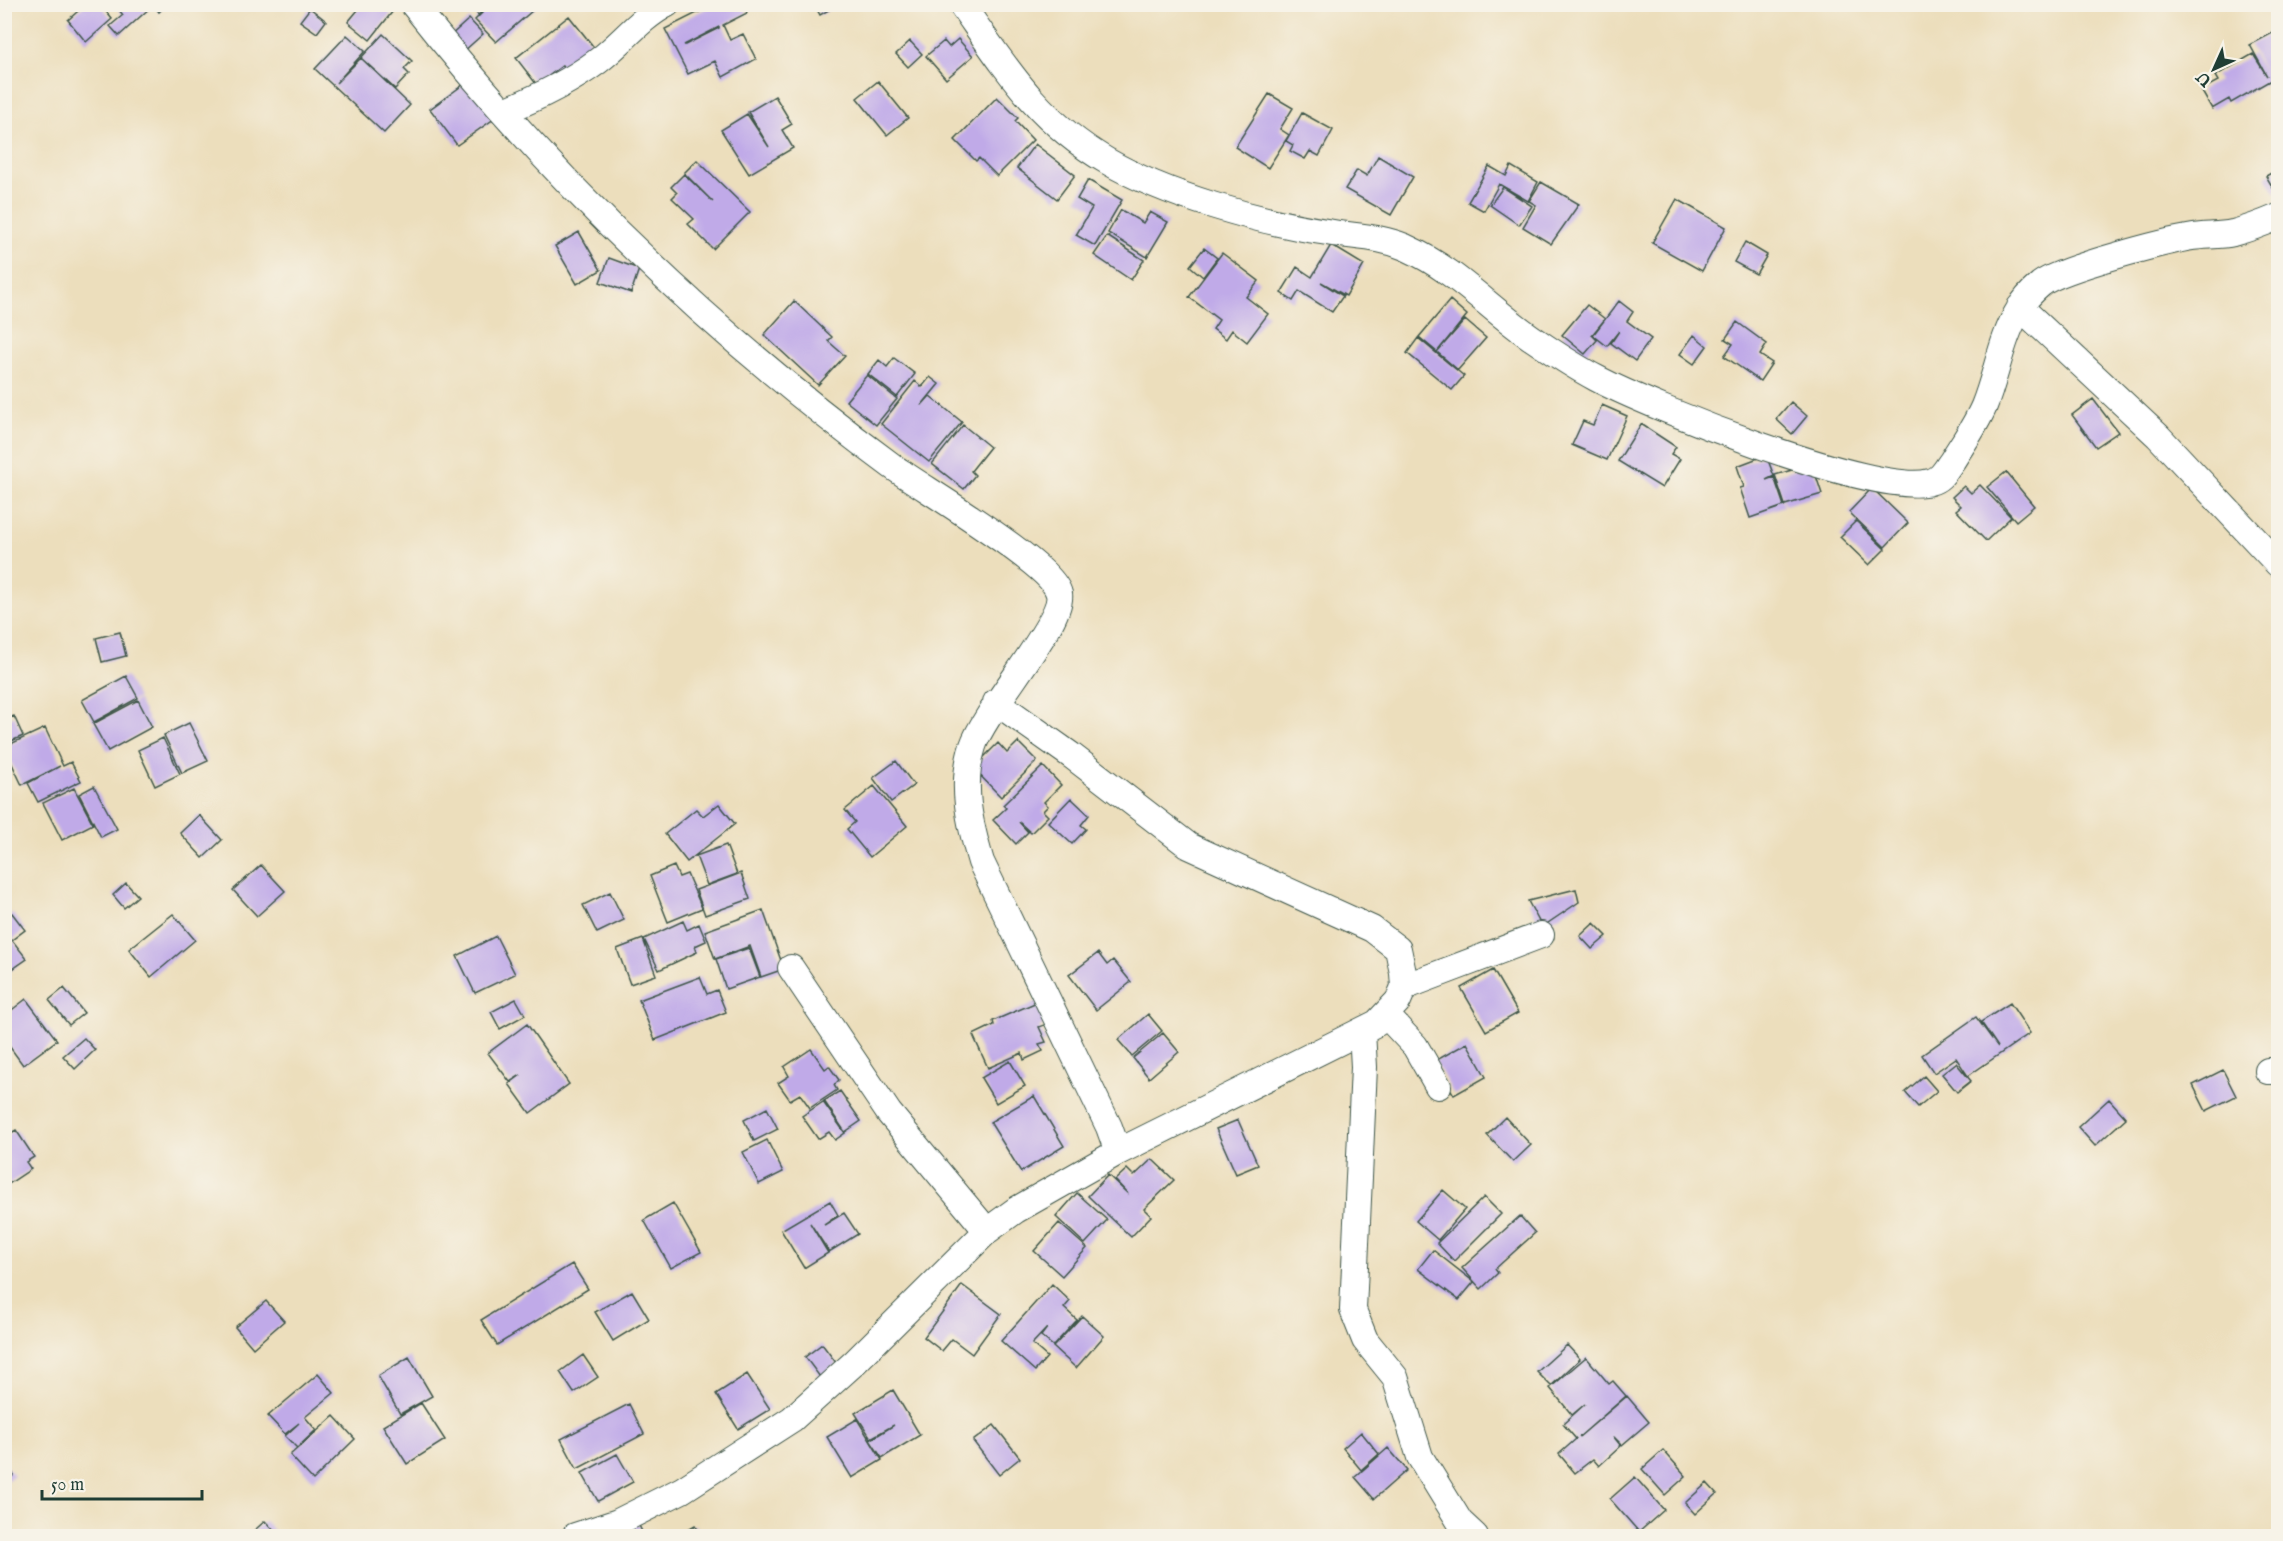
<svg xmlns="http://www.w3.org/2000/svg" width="2283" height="1541" viewBox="0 0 2283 1541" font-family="'IM FELL English',serif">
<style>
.building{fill:#c0aae8;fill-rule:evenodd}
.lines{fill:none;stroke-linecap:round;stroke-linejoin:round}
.minor-casing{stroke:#3e5548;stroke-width:28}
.minor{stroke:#fff;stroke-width:26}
</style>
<rect width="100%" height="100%" fill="#f7f3e8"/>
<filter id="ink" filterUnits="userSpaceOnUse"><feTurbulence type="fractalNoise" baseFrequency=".0167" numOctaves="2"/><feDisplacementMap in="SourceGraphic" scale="12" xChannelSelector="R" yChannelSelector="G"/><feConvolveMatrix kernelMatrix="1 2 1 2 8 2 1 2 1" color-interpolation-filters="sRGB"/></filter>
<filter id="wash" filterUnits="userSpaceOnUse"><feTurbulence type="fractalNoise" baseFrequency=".008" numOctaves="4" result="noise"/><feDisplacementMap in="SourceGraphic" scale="24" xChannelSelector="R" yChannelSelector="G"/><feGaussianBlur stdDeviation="1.35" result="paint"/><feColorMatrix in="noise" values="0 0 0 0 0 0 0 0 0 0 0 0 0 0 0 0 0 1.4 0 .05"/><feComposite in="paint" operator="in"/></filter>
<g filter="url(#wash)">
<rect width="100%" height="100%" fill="#ecdebc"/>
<g id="blocks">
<path class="building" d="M86 4H100L112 19 86 42 68 20Z
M114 4H150L152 6 119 36 110 26 123 15Z
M153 4H167L159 12Z
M363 4H385L393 11 370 40 348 22Z
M468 4H490L478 15Z
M491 4H540L496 42 475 20Z
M707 4H742L747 13 723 25 730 40 743 34 756 59 723 77 715 61 688 74 665 29 709 7ZM719 27V28L685 45H684Z
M814 4H839L820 15Z
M310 8 326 21 317 33 300 21Z
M569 16 596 50 568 72 563 65 537 85 516 58Z
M469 19 483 34 463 52 449 37Z
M2278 30V76L2231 103 2229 99 2212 109 2201 90 2218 81 2215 76 2253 54 2267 76 2250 45Z
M383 34 412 61 404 69 409 74 395 89 361 58Z
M347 35 365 51 336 83 361 58 410 105 384 133 315 69Z
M958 39 973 56 946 79 926 56 944 41 949 47Z
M910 41 922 54 908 67 896 54Z
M471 79 498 116 457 145 430 109Z
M878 81 908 118 887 135 857 98Z
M1269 94 1293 108 1280 129 1289 135 1268 168 1235 147Z
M775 96 792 124 782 130 793 148 749 174 721 130 747 114 769 147 748 112Z
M997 97 1018 118 1015 121 1033 140 997 176 979 158 976 161 955 140Z
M1302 113 1333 130 1319 156 1310 151 1305 159 1290 151 1293 145 1286 141Z
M1035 144 1075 175 1057 199 1017 168Z
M1378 156 1413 177 1391 215 1345 189 1357 170 1367 176Z
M697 160 750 212 713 249 688 224 694 219 672 198 677 193 671 187 684 174 713 202 684 173Z
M1489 166 1506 176 1511 166 1538 182 1528 201 1499 184 1484 211 1468 202Z
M2278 169V191L2276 193 2266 176Z
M1088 180 1122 200 1095 246 1076 235 1092 208 1077 199Z
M1541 182 1579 204 1551 244 1523 227 1536 205 1529 201Z
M1503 187 1532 206 1519 225 1490 205Z
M1677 199 1726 227 1702 271 1652 243Z
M1121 210 1143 223 1150 212 1168 222 1147 257 1108 233Z
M579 232 601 270 577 284 555 246Z
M1107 236 1144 260 1131 280 1094 255Z
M1745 242 1767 255 1756 274 1734 262Z
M1331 245 1364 265 1346 296 1321 282 1343 296 1332 312 1299 291 1293 301 1281 293 1297 267 1312 277Z
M1204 248 1217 258 1203 277 1190 266Z
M1222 253 1259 281 1246 297 1268 314 1247 342 1232 330 1226 339 1213 329 1219 320 1189 297Z
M609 258 639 269 631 293 600 282Z
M1450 300 1467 315 1437 352 1419 337Z
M794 301 832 337 828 341 845 356 818 385 764 335Z
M1619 301 1633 312 1627 321 1651 339 1635 361 1611 343 1619 331 1607 346 1593 335Z
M1587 305 1605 319 1592 335 1597 340 1585 354 1562 335Z
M1465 320 1486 338 1458 370 1437 352Z
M1737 322 1767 344 1760 355 1772 363 1760 381 1724 356 1733 344 1725 339Z
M1694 335 1707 346 1694 364 1680 354Z
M1418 338 1464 376 1452 390 1407 353Z
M894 358 915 374 897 397 868 374 879 360 887 367Z
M867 375 897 399 876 425 846 401Z
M930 377 939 384 921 406 930 396 962 422 929 462 881 424 915 381 922 387Z
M2093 399 2118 432 2096 447 2072 415Z
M1791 402 1807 416 1792 434 1776 419Z
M1602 405 1627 416 1607 460 1572 445 1583 421 1593 425Z
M1641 424 1676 447 1671 454 1680 459 1662 488 1618 461Z
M963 425 990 447 971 471 975 475 964 489 932 464Z
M1766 455 1774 476 1766 480 1774 477 1784 506 1750 518 1740 488 1744 487 1737 466Z
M1812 464 1822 494 1785 505 1775 475Z
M2006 472 2034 506 2016 521 1987 487Z
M1980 485 2011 517 1986 541 1956 510 1961 506 1952 497 1964 486 1971 493Z
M1872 488 1908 523 1885 547 1849 512Z
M1856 521 1885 549 1869 565 1840 537Z
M120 632 126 656 102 662 96 638Z
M126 676 138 698 94 722 82 700Z
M138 700 152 727 108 751 93 724Z
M14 716 23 736 4 744V720Z
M189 723 208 761 182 773 164 735Z
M45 728 63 766 71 762 81 781 38 802 28 783 60 766 22 785 4 747Z
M163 738 180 774 155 786 138 750Z
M1018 742 1037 761 1001 797 973 768 998 743 1007 753Z
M896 761 914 785 891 802 873 778Z
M1043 766 1061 785 1044 802 1048 806 1043 811 1048 816 1031 833 1019 822 1028 832 1016 844 993 820 1006 808 1003 805Z
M94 786 117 829 101 837 79 794Z
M874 786 907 826 870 857 847 829 855 822 845 810Z
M74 788 93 824 62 840 43 803Z
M1071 798 1089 815 1081 825 1086 829 1072 844 1048 822Z
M719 804 735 824 687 862 665 834 696 809 703 816Z
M199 815 222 840 203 858 180 833Z
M726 845 737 874 707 885 696 856Z
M261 865 285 891 257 916 233 890Z
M674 866 679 877 687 874 702 908 668 922 650 876Z
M741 873 750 899 705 915 696 890Z
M126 883 138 896 124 908 113 895Z
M1576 889 1579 902 1542 927 1528 901Z
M610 892 624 920 597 933 583 905Z
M763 910 784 969 761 977 750 946 715 959 705 931Z
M12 913 25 930 12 940 27 959 4 975V919Z
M173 914 195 940 151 977 129 949Z
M683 921 687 930 699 924 706 941 695 946 697 952 659 970 644 939Z
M1594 923 1607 936 1592 949 1580 936Z
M496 936 515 974 475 993 457 956Z
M643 939 656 975 630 984 617 949Z
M749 948 760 977 726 989 716 959Z
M1098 953 1107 965 1113 960 1131 982 1096 1010 1069 975Z
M1493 970 1518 1013 1486 1031 1461 988Z
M700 977 707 994 717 990 726 1012 655 1040 639 1000Z
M64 988 84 1013 69 1025 49 1000Z
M26 999 57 1040 23 1065 4 1039V1016Z
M516 999 525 1015 500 1029 491 1012Z
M1037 1002 1047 1024 1039 1027 1046 1042 1039 1044 1043 1051 1024 1060 1022 1053 988 1068 973 1035 994 1025 993 1021Z
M2010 1003 2030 1033 1968 1076 1956 1058 1934 1073 1922 1055 1976 1017 1998 1047 1981 1022Z
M1148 1014 1162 1031 1132 1056 1118 1040Z
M527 1024 569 1084 530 1113 509 1084 521 1075 510 1082 488 1053Z
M1163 1033 1179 1052 1149 1078 1133 1058Z
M84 1038 95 1050 75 1069 63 1056Z
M1467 1043 1486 1077 1454 1095 1435 1061Z
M811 1049 825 1069 829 1066 839 1080 834 1085 837 1090 810 1108 800 1094 790 1100 778 1083 789 1076 784 1067Z
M1010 1061 1025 1086 996 1103 981 1078Z
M1956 1063 1971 1081 1957 1092 1942 1074Z
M2223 1070 2236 1096 2206 1111 2193 1085Z
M1924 1076 1937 1091 1918 1107 1905 1092Z
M840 1091 861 1121 845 1132 824 1101Z
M1034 1096 1064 1146 1021 1172 990 1122Z
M2109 1099 2126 1118 2095 1146 2078 1127Z
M823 1102 845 1133 835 1140 829 1132 818 1139 802 1116Z
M767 1108 778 1129 754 1141 744 1120Z
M1505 1117 1531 1145 1513 1162 1487 1135Z
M1238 1120 1258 1165 1236 1174 1216 1129Z
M16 1130 34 1157 26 1162 31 1169 4 1187V1137Z
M767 1140 783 1172 759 1184 743 1152Z
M1152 1159 1174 1180 1144 1209 1151 1216 1131 1237 1088 1196 1108 1175 1128 1194 1115 1180 1127 1169 1134 1176Z
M1443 1190 1465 1209 1438 1240 1416 1221Z
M1077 1193 1107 1220 1085 1244 1056 1217Z
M1484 1197 1501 1214 1454 1261 1437 1243Z
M830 1201 838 1215 824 1225 844 1213 858 1234 829 1252 810 1223 828 1253 804 1268 781 1230Z
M673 1203 701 1252 671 1268 644 1220Z
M1520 1216 1535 1233 1495 1269 1498 1273 1481 1289 1462 1268Z
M1059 1223 1087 1248 1062 1276 1034 1251Z
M1433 1250 1474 1282 1459 1300 1418 1269Z
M572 1264 588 1289 497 1345 481 1320Z
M1052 1284 1070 1301 1064 1308 1077 1320 1053 1346 1041 1336 1047 1328 1032 1344 1047 1357 1035 1371 1001 1341Z
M962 1285 1001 1314 972 1354 952 1339 942 1351 924 1337Z
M632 1291 649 1319 613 1341 595 1312Z
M266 1301 284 1321 253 1348 235 1327Z
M1082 1316 1104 1336 1076 1368 1053 1347Z
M822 1344 837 1364 820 1377 805 1357Z
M1567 1345 1580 1359 1551 1386 1537 1372Z
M583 1355 598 1377 574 1393 560 1372Z
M409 1357 432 1396 400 1414 378 1376Z
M1586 1357 1609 1384 1613 1381 1626 1396 1579 1437 1627 1396 1649 1422 1622 1445 1613 1436 1621 1446 1599 1466 1593 1459 1575 1473 1559 1454 1576 1439 1563 1424 1585 1404 1572 1415 1550 1388Z
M318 1374 334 1393 305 1417 316 1430 297 1448 285 1436 299 1423 285 1434 268 1416Z
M747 1374 770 1409 738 1429 716 1394Z
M893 1390 920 1435 882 1458 870 1440 894 1425 871 1438 855 1413Z
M421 1403 445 1440 407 1464 383 1426Z
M629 1404 644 1434 577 1469 561 1439Z
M334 1416 355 1439 313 1480 290 1455Z
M857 1419 882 1460 852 1478 827 1437Z
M994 1425 1020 1458 999 1475 973 1441Z
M1361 1432 1379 1454 1361 1470 1343 1448Z
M1388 1448 1407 1470 1374 1499 1355 1477Z
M1663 1450 1686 1476 1665 1495 1642 1469Z
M617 1454 633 1482 598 1501 582 1473Z
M4 1464 14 1475 4 1483Z
M1635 1477 1664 1510 1639 1532 1610 1499Z
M1707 1483 1717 1494 1695 1514 1685 1503Z
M636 1519 644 1536H610Z
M265 1521 279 1536H248Z
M695 1525 702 1536H676Z"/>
</g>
</g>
<g filter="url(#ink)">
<use href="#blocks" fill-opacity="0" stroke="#3e5548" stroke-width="1.5"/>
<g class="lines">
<defs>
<path id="minor" d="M413 4C551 179 713 334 892 466 922 488 1053 564 1059 594 1065 620 984 711 973 746 960 785 970 825 981 862L1109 1127 1118 1152
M961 4C1006 68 1037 120 1107 161 1165 195 1260 222 1327 232 1354 237 1379 236 1405 247 1458 271 1489 309 1535 340 1554 353 1575 367 1596 378 1650 407 1877 497 1930 482 1942 479 1945 470 1952 461 1963 443 1976 425 1984 406 1997 374 2001 338 2020 308 2024 300 2034 290 2041 284 2060 269 2166 241 2193 237 2206 235 2220 236 2233 233 2248 229 2264 223 2278 217
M504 111C537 98 570 82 598 61 622 43 640 18 667 4
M2020 307 2158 436 2278 564
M791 968 889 1113 987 1231
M1404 987 1541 935
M1386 1015 1415 1046 1438 1086
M1362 1031 1364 1067 1353 1310 1365 1340 1395 1377 1420 1457 1460 1522 1475 1536
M2268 1071H2278
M575 1536 618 1522 682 1490 792 1419 854 1363 987 1231 1016 1210 1118 1152 1377 1023 1398 1001 1404 987 1403 973 1398 949 1372 929 1189 846 1072 756 996 702"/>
</defs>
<use href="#minor" class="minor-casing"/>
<use href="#minor" class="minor"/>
</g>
</g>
<rect width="2283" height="1541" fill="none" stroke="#f7f3e8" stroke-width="24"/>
<g transform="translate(2214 69) rotate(225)" stroke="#f7f3e8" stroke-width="4.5" paint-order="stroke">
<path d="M0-4.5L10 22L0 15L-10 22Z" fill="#1f3d34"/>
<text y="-9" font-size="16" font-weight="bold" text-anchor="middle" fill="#1f3d34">U</text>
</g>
<path d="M42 1490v9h160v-9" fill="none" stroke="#1f3d34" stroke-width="3"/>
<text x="51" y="1490" font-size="18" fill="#1f3d34" stroke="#f7f3e8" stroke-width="4.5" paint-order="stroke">50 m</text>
</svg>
